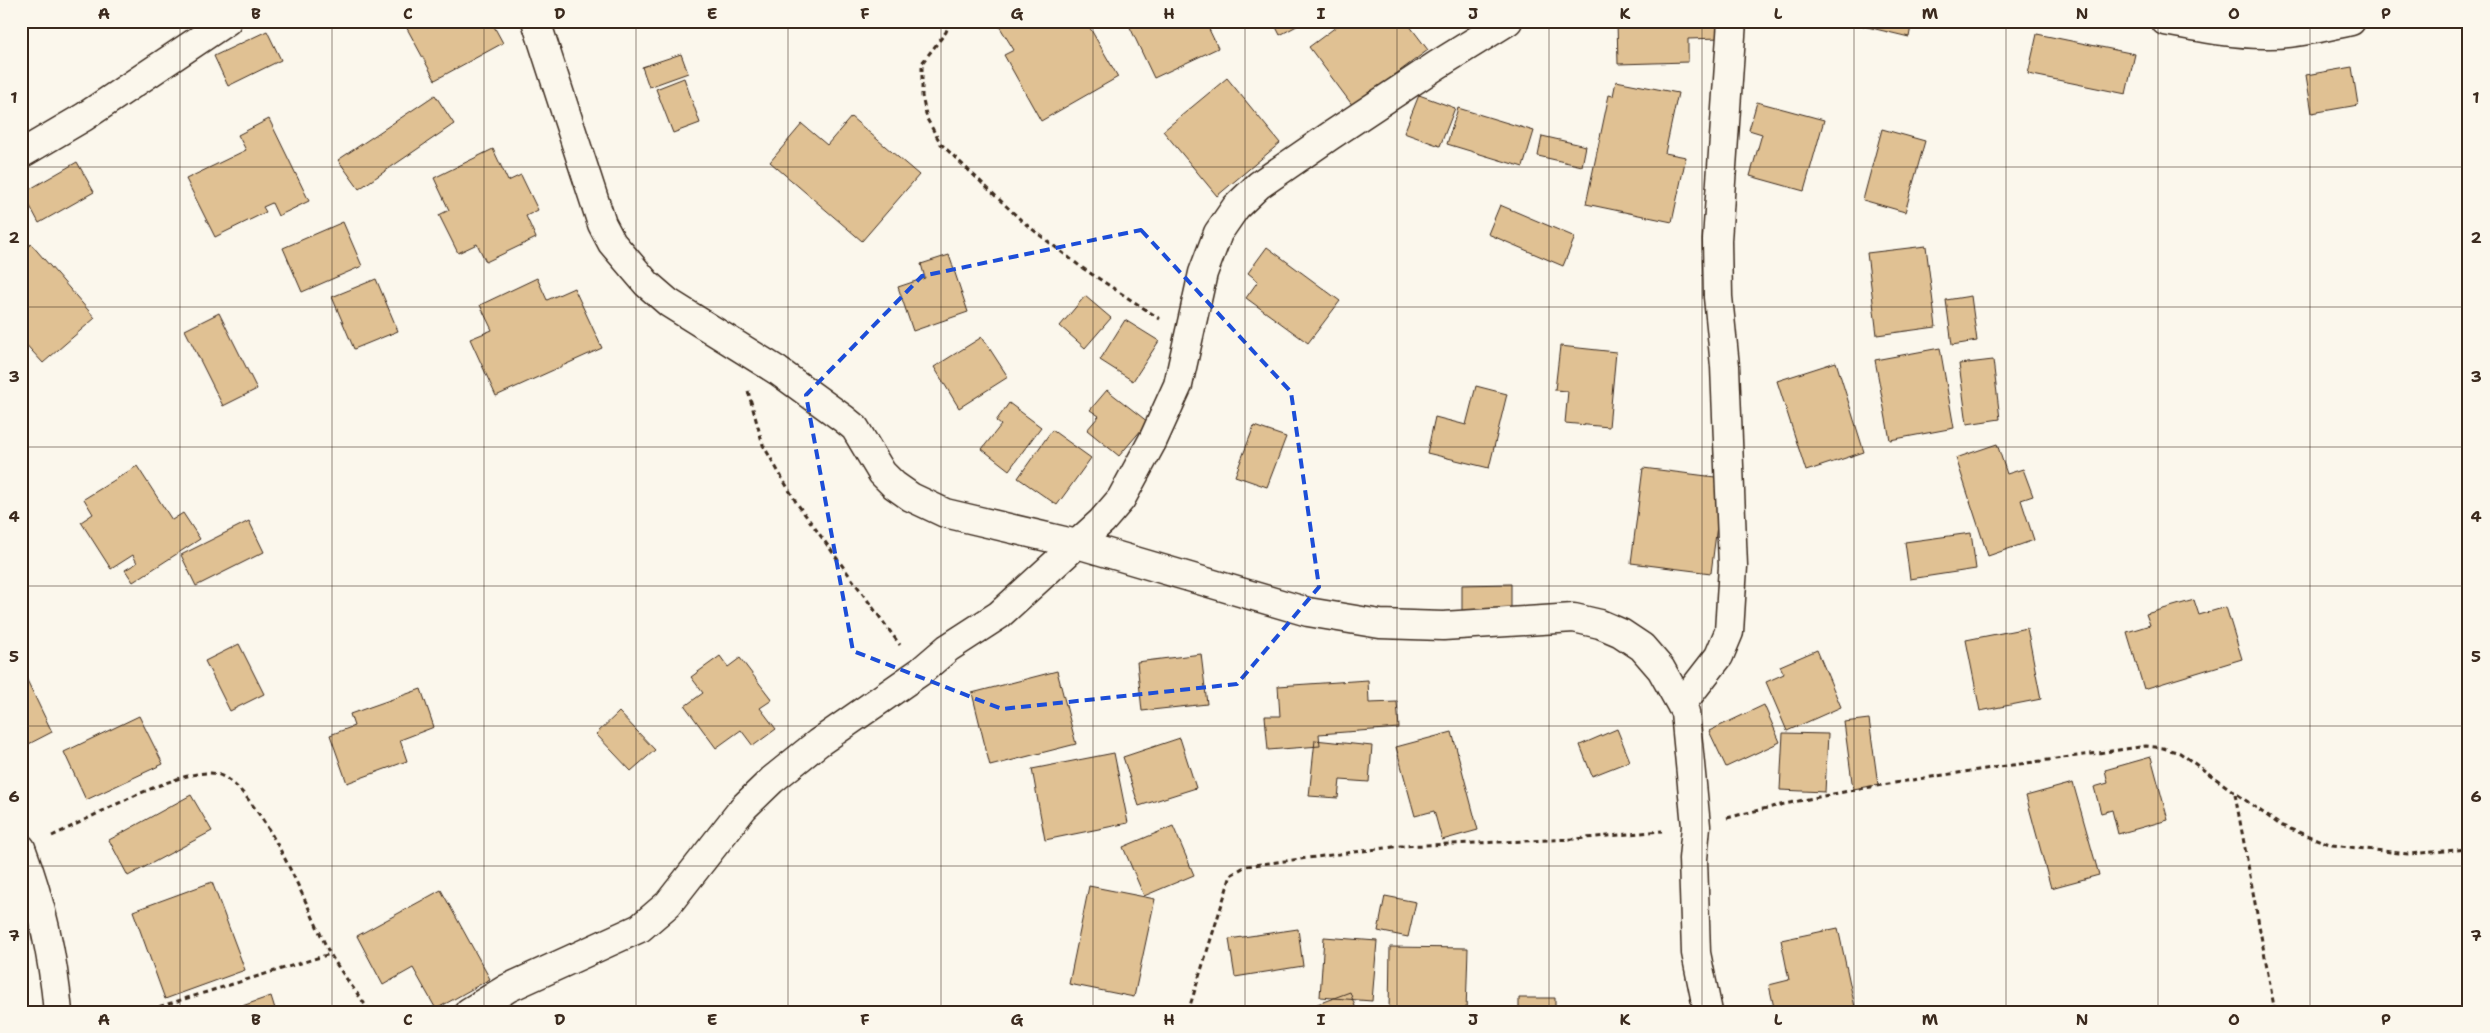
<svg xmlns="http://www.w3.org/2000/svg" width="2490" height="1033" viewBox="0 0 2490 1033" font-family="'Shantell Sans',sans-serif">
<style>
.building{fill:#e0c193;stroke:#3b2a1e}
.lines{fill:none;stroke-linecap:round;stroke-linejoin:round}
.street-casing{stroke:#3b2a1e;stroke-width:31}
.secondary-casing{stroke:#3b2a1e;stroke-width:31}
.path{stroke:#3b2a1e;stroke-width:3;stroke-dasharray:5 4;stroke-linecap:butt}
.street{stroke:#fbf7ec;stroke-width:28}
.secondary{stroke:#fbf7ec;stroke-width:28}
.marked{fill:none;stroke:#1d4ed8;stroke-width:4;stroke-dasharray:10 6;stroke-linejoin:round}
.grid{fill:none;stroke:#3b2a1e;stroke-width:1;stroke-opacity:0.55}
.neatline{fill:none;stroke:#3b2a1e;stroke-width:2}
.grid-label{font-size:16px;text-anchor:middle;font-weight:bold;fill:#3b2a1e}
</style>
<rect width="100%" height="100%" fill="#fbf7ec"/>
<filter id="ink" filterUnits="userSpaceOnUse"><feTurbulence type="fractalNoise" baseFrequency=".02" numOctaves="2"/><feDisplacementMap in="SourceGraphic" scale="10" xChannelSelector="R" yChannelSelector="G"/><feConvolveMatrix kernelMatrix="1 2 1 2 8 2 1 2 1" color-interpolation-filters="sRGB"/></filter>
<g filter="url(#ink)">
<path class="building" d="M403 21H491L503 43 435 80Z
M996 21H1086L1118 77 1041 121 1004 55 1014 50Z
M1132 21H1205L1218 48 1154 78 1128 23Z
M1273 21H1306L1280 35Z
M1344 21H1406L1428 50 1353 106 1309 47Z
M1617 21H1720V38L1688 39V62L1618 64Z
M1864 21H1912L1909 37 1863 26Z
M267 31 281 60 228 86 214 56Z
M2037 34 2135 54 2126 94 2028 74Z
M681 54 688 73 649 87 642 67Z
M2352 67 2358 105 2312 113 2306 75Z
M684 78 700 123 673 133 656 89Z
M1227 78 1280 143 1217 196 1163 131Z
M1616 81 1678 93 1665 153 1686 157 1672 222 1586 204 1609 95 1613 96Z
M435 95 454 124 359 189 338 160Z
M1419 95 1455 108 1440 146 1404 133Z
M1757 102 1824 120 1804 191 1750 176 1762 134 1749 130Z
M1458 108 1534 131 1523 167 1447 144Z
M851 117 919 175 862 241 770 162 802 124 827 145Z
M269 119 309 201 278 216 272 203 263 207 266 212 215 237 186 179 246 150 238 135Z
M1882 129 1925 141 1905 212 1863 200Z
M1542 136 1586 146 1582 166 1538 156Z
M493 149 508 181 521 175 538 210 526 216 536 238 486 262 477 244 458 253 439 215 449 210 434 178Z
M77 162 94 192 39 223 23 193Z
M1500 205 1575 237 1563 266 1488 234Z
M343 222 362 266 302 292 283 248Z
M31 244 95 318 43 363 21 339V252Z
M1926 246 1936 327 1877 335 1867 253Z
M1267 247 1340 301 1308 343 1246 298 1258 281 1248 273Z
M949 255 968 312 913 331 898 287 925 278 921 264Z
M537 278 547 300 574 288 602 348 496 396 470 339 492 330 480 305Z
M376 279 398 331 354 349 332 297Z
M1085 296 1111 318 1085 348 1060 326Z
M1971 296 1977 341 1952 345 1946 300Z
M219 313 257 389 223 406 185 330Z
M1125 320 1159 341 1133 381 1100 360Z
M982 337 1008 377 959 408 934 367Z
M1560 346 1616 352 1609 427 1565 423 1568 391 1555 390Z
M1940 348 1954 428 1890 440 1875 360Z
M1993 360 2000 419 1967 424 1959 364Z
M1836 362 1864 452 1806 471 1777 381Z
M1476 386 1507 394 1489 468 1427 453 1435 417 1466 425Z
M1107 390 1148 422 1119 456 1087 430 1099 416 1090 410Z
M1009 403 1041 427 1009 470 982 449 1001 425 996 421Z
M1254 426 1286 437 1267 487 1235 476Z
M1052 430 1091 458 1057 505 1018 478Z
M1997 444 2007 474 2023 469 2033 496 2021 500 2034 540 1988 556 1956 458Z
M137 466 172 520 183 513 200 539 133 582 125 570 137 563 133 555 111 569 81 522 93 514 84 499Z
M1643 468 1723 478 1711 573 1631 563Z
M249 521 264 552 196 586 181 555Z
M1971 533 1976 569 1910 579 1905 542Z
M1511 584V614H1462V585Z
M2194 600 2199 615 2226 607 2242 659 2144 689 2127 632 2150 625 2146 614Z
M2027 628 2041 699 1980 711 1966 640Z
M239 644 264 694 230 711 205 661Z
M1817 650 1841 707 1787 731 1766 682 1784 674 1780 666Z
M1201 654 1207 704 1142 711 1137 662Z
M720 656 728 667 740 658 772 700 760 708 776 729 753 746 741 730 716 748 685 706 703 693 691 677Z
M1057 671 1076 744 990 766 972 693Z
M26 678 52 732 21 748V680Z
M1368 680 1369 703 1397 702 1399 728 1319 734 1320 746 1268 750 1265 716H1280L1278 686Z
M421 689 434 727 400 740 407 761 347 783 330 735 354 726 350 714Z
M1764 705 1780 742 1726 767 1709 731Z
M619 712 655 750 631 771 596 734Z
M139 716 163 764 86 800 64 752Z
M1869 719 1878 785 1853 789 1844 722Z
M1617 729 1630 761 1592 776 1580 745Z
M1452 732 1478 830 1442 840 1434 811 1415 816 1396 747Z
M1783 733 1828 734 1825 792 1780 790Z
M1180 738 1196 788 1139 806 1123 757Z
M1315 740 1372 746 1369 782 1340 780 1338 798 1309 796Z
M1114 753 1128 823 1045 840 1032 769Z
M2151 757 2168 820 2118 834 2112 810 2101 813 2094 787 2108 783 2105 770Z
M2073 783 2099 875 2051 888 2026 796Z
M191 795 212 831 128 876 109 840Z
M1173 826 1194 875 1144 896 1123 847Z
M212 882 245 970 165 999 133 911Z
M1089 886 1155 899 1134 997 1069 984Z
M441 890 490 979 436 1009 413 968 383 985 357 936Z
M1385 896 1416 902 1408 937 1378 931Z
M1838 928 1856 1012H1775L1769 985 1789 980 1781 940Z
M1298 929 1303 966 1235 977 1229 939Z
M1324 937 1377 941 1372 1001 1320 997Z
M1390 947 1468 948 1466 1012H1389Z
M1350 992 1357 1012H1296Z
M271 996 276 1012H225Z
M1519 998H1555V1012H1519Z
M694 1009V1012H673Z"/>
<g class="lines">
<defs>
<path id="street" d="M536 21 602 224 612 243 647 284 669 303 778 371 844 419 855 428 882 473 894 485 911 497 945 513 1077 544 1308 612 1380 624 1443 626 1574 618 1600 624 1621 633 1642 647 1661 669 1685 712 1696 826 1693 859 1696 953 1708 1012
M2165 21C2198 27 2231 34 2264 34 2293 35 2323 27 2351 21
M21 154 84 117 227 21
M1681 705 1719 656 1729 632 1733 566 1725 366 1718 297 1717 240 1732 21
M469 1012 508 988 640 928 668 904 744 807 772 780 818 743 920 672 948 648 999 615 1102 521 1121 499 1153 440 1178 385 1203 273 1218 233 1236 207 1259 185 1330 136 1437 65 1508 21"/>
<path id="secondary" d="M21 848C41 901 53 955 58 1012"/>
</defs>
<use href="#street" class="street-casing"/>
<use href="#secondary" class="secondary-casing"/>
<path class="path" d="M950 21 946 32 922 63V96L927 119 941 144 1023 222 1081 267 1160 319
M748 391 763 445 796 502 900 645
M2461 728 2469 727
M2235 794 2275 1012
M1727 818C1864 782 2006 767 2146 746L2163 748 2180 753 2280 825 2332 845 2408 854 2469 849
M52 836C89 819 173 771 211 773 257 776 309 913 329 952 341 973 357 992 370 1012
M142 1012 330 954
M1188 1012 1231 875 1246 866 1401 846 1575 839 1662 831"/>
<use href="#street" class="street"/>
<use href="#secondary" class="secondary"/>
</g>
</g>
<path class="marked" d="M1141 230 1291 392 1319 587 1237 684 1002 709 853 651 806 395 922 276Z"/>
<path class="grid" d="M180 21V1012M332 21V1012M484 21V1012M636 21V1012M788 21V1012M941 21V1012M1093 21V1012M1245 21V1012M1397 21V1012M1549 21V1012M1702 21V1012M1854 21V1012M2006 21V1012M2158 21V1012M2310 21V1012M21 167H2469M21 307H2469M21 447H2469M21 586H2469M21 726H2469M21 866H2469"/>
<rect width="2490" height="1033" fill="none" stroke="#fbf7ec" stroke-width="55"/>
<rect x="28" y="28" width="2434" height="978" class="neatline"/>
<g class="grid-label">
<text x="104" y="19">A</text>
<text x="256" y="19">B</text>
<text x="408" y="19">C</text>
<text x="560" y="19">D</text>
<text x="712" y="19">E</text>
<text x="865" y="19">F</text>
<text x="1017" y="19">G</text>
<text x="1169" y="19">H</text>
<text x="1321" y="19">I</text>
<text x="1473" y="19">J</text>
<text x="1625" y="19">K</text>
<text x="1778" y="19">L</text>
<text x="1930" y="19">M</text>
<text x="2082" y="19">N</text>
<text x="2234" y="19">O</text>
<text x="2386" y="19">P</text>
<text x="14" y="103">1</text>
<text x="2476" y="103">1</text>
<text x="14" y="243">2</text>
<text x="2476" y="243">2</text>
<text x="14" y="382">3</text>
<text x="2476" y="382">3</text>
<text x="14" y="522">4</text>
<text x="2476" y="522">4</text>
<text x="14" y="662">5</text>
<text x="2476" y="662">5</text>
<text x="14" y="802">6</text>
<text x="2476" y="802">6</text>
<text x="14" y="941">7</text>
<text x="2476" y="941">7</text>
<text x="104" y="1025">A</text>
<text x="256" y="1025">B</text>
<text x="408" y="1025">C</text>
<text x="560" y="1025">D</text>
<text x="712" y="1025">E</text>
<text x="865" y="1025">F</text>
<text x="1017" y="1025">G</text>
<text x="1169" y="1025">H</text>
<text x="1321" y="1025">I</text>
<text x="1473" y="1025">J</text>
<text x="1625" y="1025">K</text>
<text x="1778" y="1025">L</text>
<text x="1930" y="1025">M</text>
<text x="2082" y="1025">N</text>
<text x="2234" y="1025">O</text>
<text x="2386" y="1025">P</text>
</g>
</svg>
